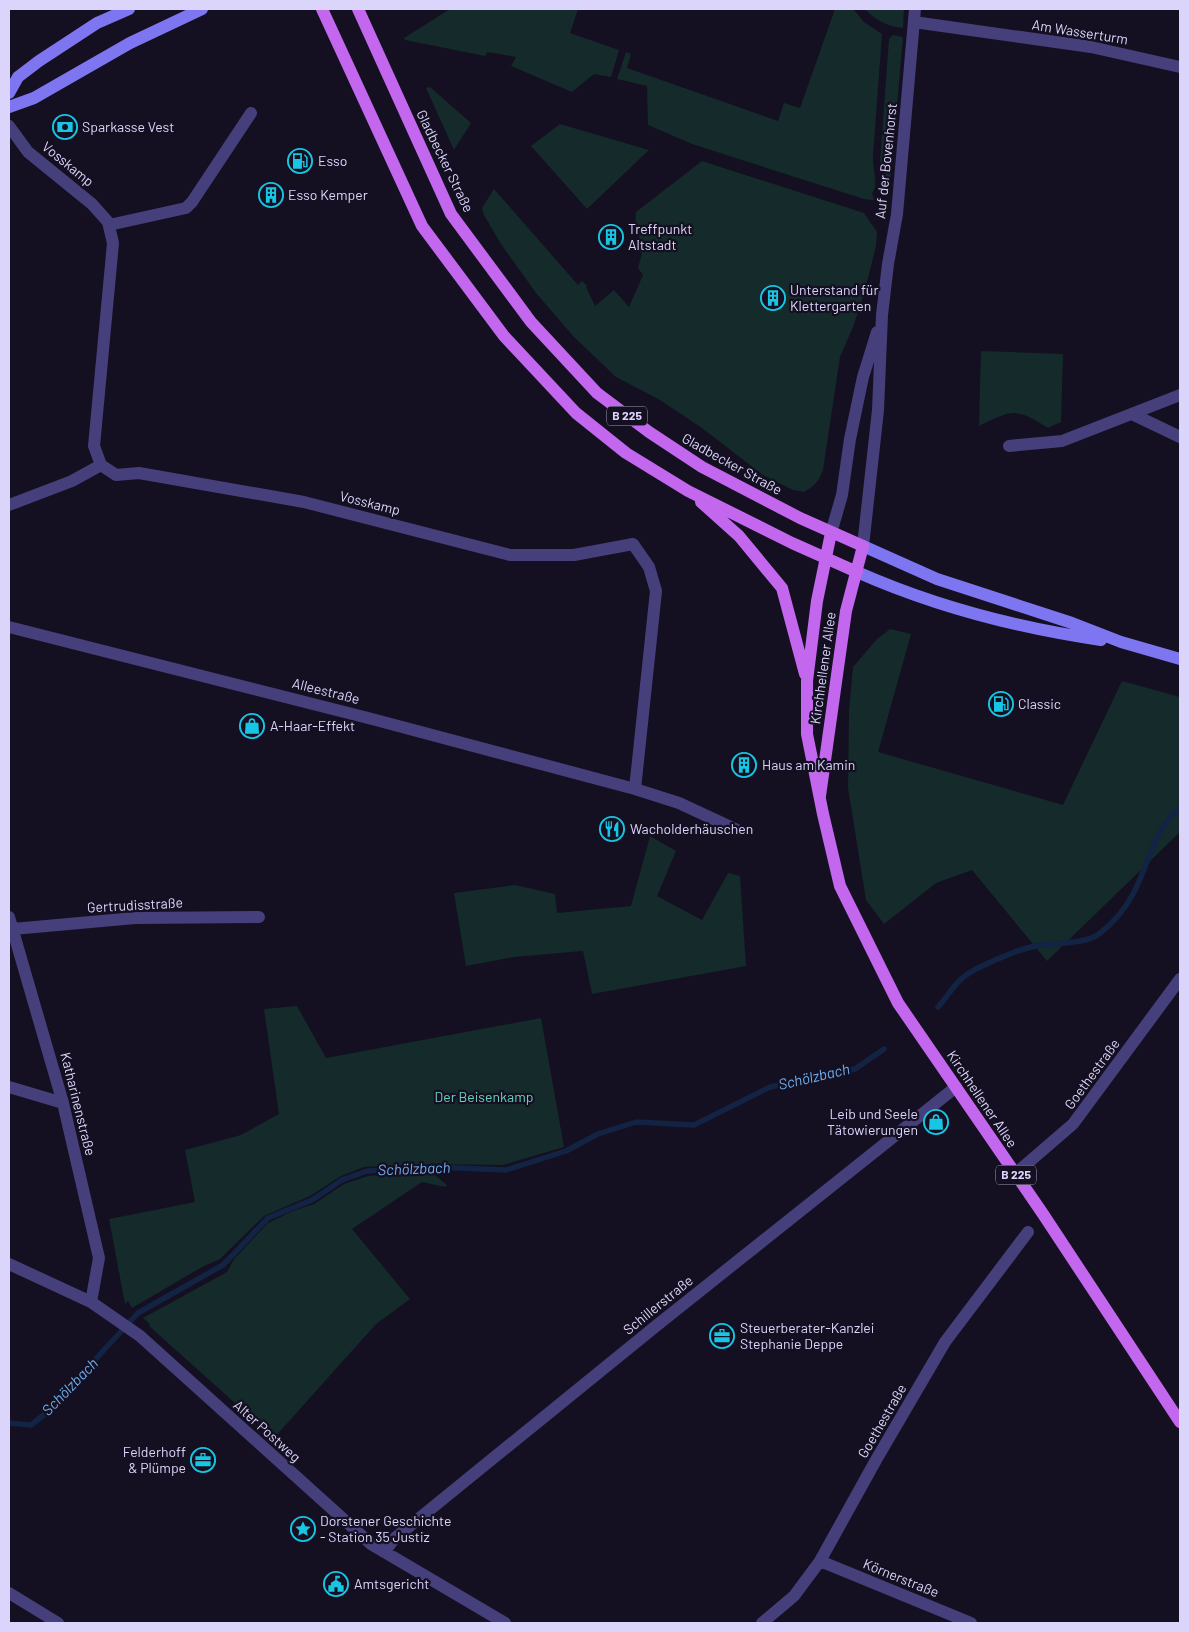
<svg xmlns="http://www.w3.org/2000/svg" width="1189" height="1632" viewBox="0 0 1189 1632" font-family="Barlow,sans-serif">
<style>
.green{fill:#142a2b}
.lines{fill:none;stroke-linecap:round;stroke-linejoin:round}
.stream{stroke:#132343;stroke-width:5.5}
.minor{stroke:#45407b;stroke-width:12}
.secondary{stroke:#7e76f1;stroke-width:12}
.primary{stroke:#c367ef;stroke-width:12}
.labels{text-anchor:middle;stroke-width:4.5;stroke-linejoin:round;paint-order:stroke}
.shield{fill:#141021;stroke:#9f9aba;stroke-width:1}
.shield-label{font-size:12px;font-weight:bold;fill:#dbd5fb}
.street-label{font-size:14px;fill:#dbd5fb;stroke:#141021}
.poi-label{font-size:14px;fill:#dbd5fb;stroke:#141021;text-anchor:start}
.park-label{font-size:14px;fill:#68d3bd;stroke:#141021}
.water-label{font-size:15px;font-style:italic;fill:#6eaef0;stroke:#141021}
</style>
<rect width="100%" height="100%" fill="#141021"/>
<path class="green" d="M450 9H578L570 33 619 50 611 77 594 74 572 92 511 66 516 57 487 52 485 56 405 40 404 38Z
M835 9H853L864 22 882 34 873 156C872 167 879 186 872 193L874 200 864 199 692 144 648 125 647 86 617 79 626 52 631 54 627 68 778 121 784 103 800 108Z
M865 9H904L903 28C887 26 876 21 865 9Z
M893 35 903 37 890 183 882 175 880 161 889 39Z
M430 87 471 123 454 150 426 88Z
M560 124 649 150 587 209 531 146Z
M702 161 864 213 877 232 876 246 864 294 853 327 840 357 823 470C819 481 814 487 804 492L793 490 763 475 702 428 660 400 616 377 574 337 536 293 501 244 484 215 482 208 494 189 578 285 582 281 587 286 586 287 595 306 614 290 629 307 643 275 638 268 642 253 637 249 640 232 635 230 636 212Z
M981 351 1063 354 1061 422 1048 428C1016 407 1012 410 979 426Z
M890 629 911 634 878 752 1063 805 1122 681 1180 697V832L1047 961 972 870 936 883 884 924 866 900 848 788 849 711 853 667 877 639Z
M650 836 676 851 657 896 702 920 728 873 740 876 746 966 592 994 583 951 514 957 466 966 454 893 515 885 555 894 557 913 631 906Z
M297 1006 326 1058 541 1018 564 1147 503 1165 421 1164 364 1167 341 1176 310 1196 264 1216 220 1259 202 1267 132 1308 128 1301 125 1304 109 1219 195 1202 185 1150 241 1135 279 1114 264 1009Z
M430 1171 447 1185 445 1187 422 1182 352 1229 410 1299 376 1324 274 1438 149 1326 150 1324 143 1318 227 1272 234 1259 268 1223 293 1211 314 1204 344 1184 368 1176Z"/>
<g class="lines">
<path class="stream" d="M938 1007C946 998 952 988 960 980 972 968 1019 949 1036 946 1054 942 1084 945 1099 934 1112 924 1125 909 1133 894 1146 871 1157 821 1180 809
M9 1423 31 1425 45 1414 138 1313 223 1265 268 1218 312 1200 342 1180 367 1171 435 1167 506 1170 566 1151 598 1134 636 1122 694 1125 770 1087 855 1069 884 1049"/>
<path class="minor" d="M914 22 1091 47 1180 67
M9 126 28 152 92 204 108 222 113 243 94 446 101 465 116 475 139 473 304 502 510 555H574L633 544 649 567 656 591 635 789
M109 225 186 208 192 202 251 113
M1132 414 1180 437
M1009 446 1062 441 1180 395
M9 505 72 481 101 465
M831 533 842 495 850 439 863 377 877 332
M863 546 878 410 882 315 888 264 897 214 915 9
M9 627 372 719 635 789 679 803 737 830
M9 917 63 1103 99 1258 91 1302
M13 929 135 918 259 917
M9 1087 63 1103
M1015 1174 1073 1124 1180 979
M9 1264 91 1302 140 1336 371 1544 505 1623
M384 1552 395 1538 656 1326 956 1087
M820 1561 971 1623
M9 1593 58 1623
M762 1623 794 1596 820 1561 876 1460 945 1342 1028 1232"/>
<path class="secondary" d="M9 93 18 77 39 61 97 23 129 9
M9 107 34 98 130 43 202 9
M863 546 937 579 1072 623 1121 642 1180 659
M857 572C934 606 1018 628 1101 640"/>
<path class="primary" d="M322 9 422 226 504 336 576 413 626 453 688 491 792 543 857 572
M358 9 451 214 531 322 597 393 649 432 702 467 800 518 863 546 846 611 820 796
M701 502 739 536 782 588 805 674
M831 533 817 601 807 681V734L823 814 840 886 898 1003 1043 1214 1180 1422"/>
</g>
<defs>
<symbol id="bank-ring" viewBox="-11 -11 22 22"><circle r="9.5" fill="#141021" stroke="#18c6e4" stroke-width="1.5"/><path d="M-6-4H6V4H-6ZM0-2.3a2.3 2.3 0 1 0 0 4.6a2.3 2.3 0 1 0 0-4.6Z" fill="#18c6e4"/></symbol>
<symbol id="fuel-ring" viewBox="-11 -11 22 22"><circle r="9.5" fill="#141021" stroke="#18c6e4" stroke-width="1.5"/><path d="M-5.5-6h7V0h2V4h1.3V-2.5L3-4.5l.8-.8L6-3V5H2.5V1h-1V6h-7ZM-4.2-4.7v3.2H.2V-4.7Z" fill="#18c6e4"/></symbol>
<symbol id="building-ring" viewBox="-11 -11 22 22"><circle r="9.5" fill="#141021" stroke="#18c6e4" stroke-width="1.5"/><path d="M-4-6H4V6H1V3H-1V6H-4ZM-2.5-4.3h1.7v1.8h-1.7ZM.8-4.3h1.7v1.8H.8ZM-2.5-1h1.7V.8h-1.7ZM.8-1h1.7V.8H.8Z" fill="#18c6e4"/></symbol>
<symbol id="shop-ring" viewBox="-11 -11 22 22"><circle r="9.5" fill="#141021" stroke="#18c6e4" stroke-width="1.5"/><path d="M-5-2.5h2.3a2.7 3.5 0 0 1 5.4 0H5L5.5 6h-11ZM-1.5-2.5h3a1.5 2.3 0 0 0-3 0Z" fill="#18c6e4"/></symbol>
<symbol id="restaurant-ring" viewBox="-11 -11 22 22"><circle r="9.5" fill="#141021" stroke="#18c6e4" stroke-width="1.5"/><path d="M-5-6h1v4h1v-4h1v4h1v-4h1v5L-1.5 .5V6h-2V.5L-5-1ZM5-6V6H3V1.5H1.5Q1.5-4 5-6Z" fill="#18c6e4"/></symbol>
<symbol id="office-ring" viewBox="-11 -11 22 22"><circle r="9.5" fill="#141021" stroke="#18c6e4" stroke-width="1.5"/><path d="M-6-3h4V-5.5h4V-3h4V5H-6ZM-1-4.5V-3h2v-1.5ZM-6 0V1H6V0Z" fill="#18c6e4"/></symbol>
<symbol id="sight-ring" viewBox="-11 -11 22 22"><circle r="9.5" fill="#141021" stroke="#18c6e4" stroke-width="1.5"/><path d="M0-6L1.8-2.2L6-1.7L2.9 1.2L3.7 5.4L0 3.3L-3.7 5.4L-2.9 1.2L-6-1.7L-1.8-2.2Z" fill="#18c6e4"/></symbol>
<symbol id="civic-ring" viewBox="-11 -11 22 22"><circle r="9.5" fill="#141021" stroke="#18c6e4" stroke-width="1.5"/><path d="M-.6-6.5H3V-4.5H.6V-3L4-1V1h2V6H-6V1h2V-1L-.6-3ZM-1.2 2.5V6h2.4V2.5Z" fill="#18c6e4"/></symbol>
</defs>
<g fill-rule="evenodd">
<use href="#bank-ring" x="51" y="113" width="28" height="28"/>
<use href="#fuel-ring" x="286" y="147" width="28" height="28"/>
<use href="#building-ring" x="257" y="181" width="28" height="28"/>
<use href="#building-ring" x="597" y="223" width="28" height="28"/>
<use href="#building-ring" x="759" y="284" width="28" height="28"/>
<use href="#fuel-ring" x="987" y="690" width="28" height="28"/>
<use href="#shop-ring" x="238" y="712" width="28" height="28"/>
<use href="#building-ring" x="730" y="751" width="28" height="28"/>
<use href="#restaurant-ring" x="598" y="815" width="28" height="28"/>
<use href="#shop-ring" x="922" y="1108" width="28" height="28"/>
<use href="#office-ring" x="708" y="1322" width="28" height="28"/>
<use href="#office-ring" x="189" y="1446" width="28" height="28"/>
<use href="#sight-ring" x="289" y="1515" width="28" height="28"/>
<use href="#civic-ring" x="322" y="1570" width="28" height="28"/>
</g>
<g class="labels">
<g class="shield">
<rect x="607" y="406.5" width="40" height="19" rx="4"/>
<rect x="996" y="1165.5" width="40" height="19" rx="4"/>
</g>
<g class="shield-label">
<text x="627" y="420">B 225</text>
<text x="1016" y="1179">B 225</text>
</g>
<g class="street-label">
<text transform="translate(1080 32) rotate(9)" y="5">Am Wasserturm</text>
<text transform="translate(445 161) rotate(64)" y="5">Gladbecker Straße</text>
<text transform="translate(886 161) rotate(-84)" y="5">Auf der Bovenhorst</text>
<text transform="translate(68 164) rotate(39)" y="5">Vosskamp</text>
<text transform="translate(732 464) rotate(29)" y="5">Gladbecker Straße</text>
<text transform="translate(370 503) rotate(14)" y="5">Vosskamp</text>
<text transform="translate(823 668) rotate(-82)" y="5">Kirchhellener Allee</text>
<text transform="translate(326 691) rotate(14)" y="5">Alleestraße</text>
<text transform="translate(135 905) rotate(-3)" y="5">Gertrudisstraße</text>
<text transform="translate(1092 1074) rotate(-54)" y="5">Goethestraße</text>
<text transform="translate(982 1099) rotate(56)" y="5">Kirchhellener Allee</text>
<text transform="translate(78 1104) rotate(76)" y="5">Katharinenstraße</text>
<text transform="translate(658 1305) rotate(-39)" y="5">Schillerstraße</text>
<text transform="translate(882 1421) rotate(-60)" y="5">Goethestraße</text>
<text transform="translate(267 1431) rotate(42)" y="5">Alter Postweg</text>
<text transform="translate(901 1578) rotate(22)" y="5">Körnerstraße</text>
</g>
<g class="poi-label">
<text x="82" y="132">Sparkasse Vest</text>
<text x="318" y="166">Esso</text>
<text x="288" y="200">Esso Kemper</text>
<text x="628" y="234">Treffpunkt<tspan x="628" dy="16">Altstadt</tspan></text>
<text x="790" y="295">Unterstand für<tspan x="790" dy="16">Klettergarten</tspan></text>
<text x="1018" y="709">Classic</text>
<text x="270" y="731">A-Haar-Effekt</text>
<text x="762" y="770">Haus am Kamin</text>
<text x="630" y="834">Wacholderhäuschen</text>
<text x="918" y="1119" text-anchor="end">Leib und Seele<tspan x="918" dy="16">Tätowierungen</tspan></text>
<text x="740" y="1333">Steuerberater-Kanzlei<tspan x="740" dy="16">Stephanie Deppe</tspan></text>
<text x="186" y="1457" text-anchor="end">Felderhoff<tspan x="186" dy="16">&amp; Plümpe</tspan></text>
<text x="320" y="1526">Dorstener Geschichte<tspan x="320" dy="16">- Station 35 Justiz</tspan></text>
<text x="354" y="1589">Amtsgericht</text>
</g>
<g class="park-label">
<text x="484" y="1102">Der Beisenkamp</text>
</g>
<g class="water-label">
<text transform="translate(814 1077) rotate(-13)" y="5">Schölzbach</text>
<text transform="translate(414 1169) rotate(-2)" y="5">Schölzbach</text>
<text transform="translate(70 1387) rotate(-46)" y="5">Schölzbach</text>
</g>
</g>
<rect width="1189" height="1632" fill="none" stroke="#dbd5fb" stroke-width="20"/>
</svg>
